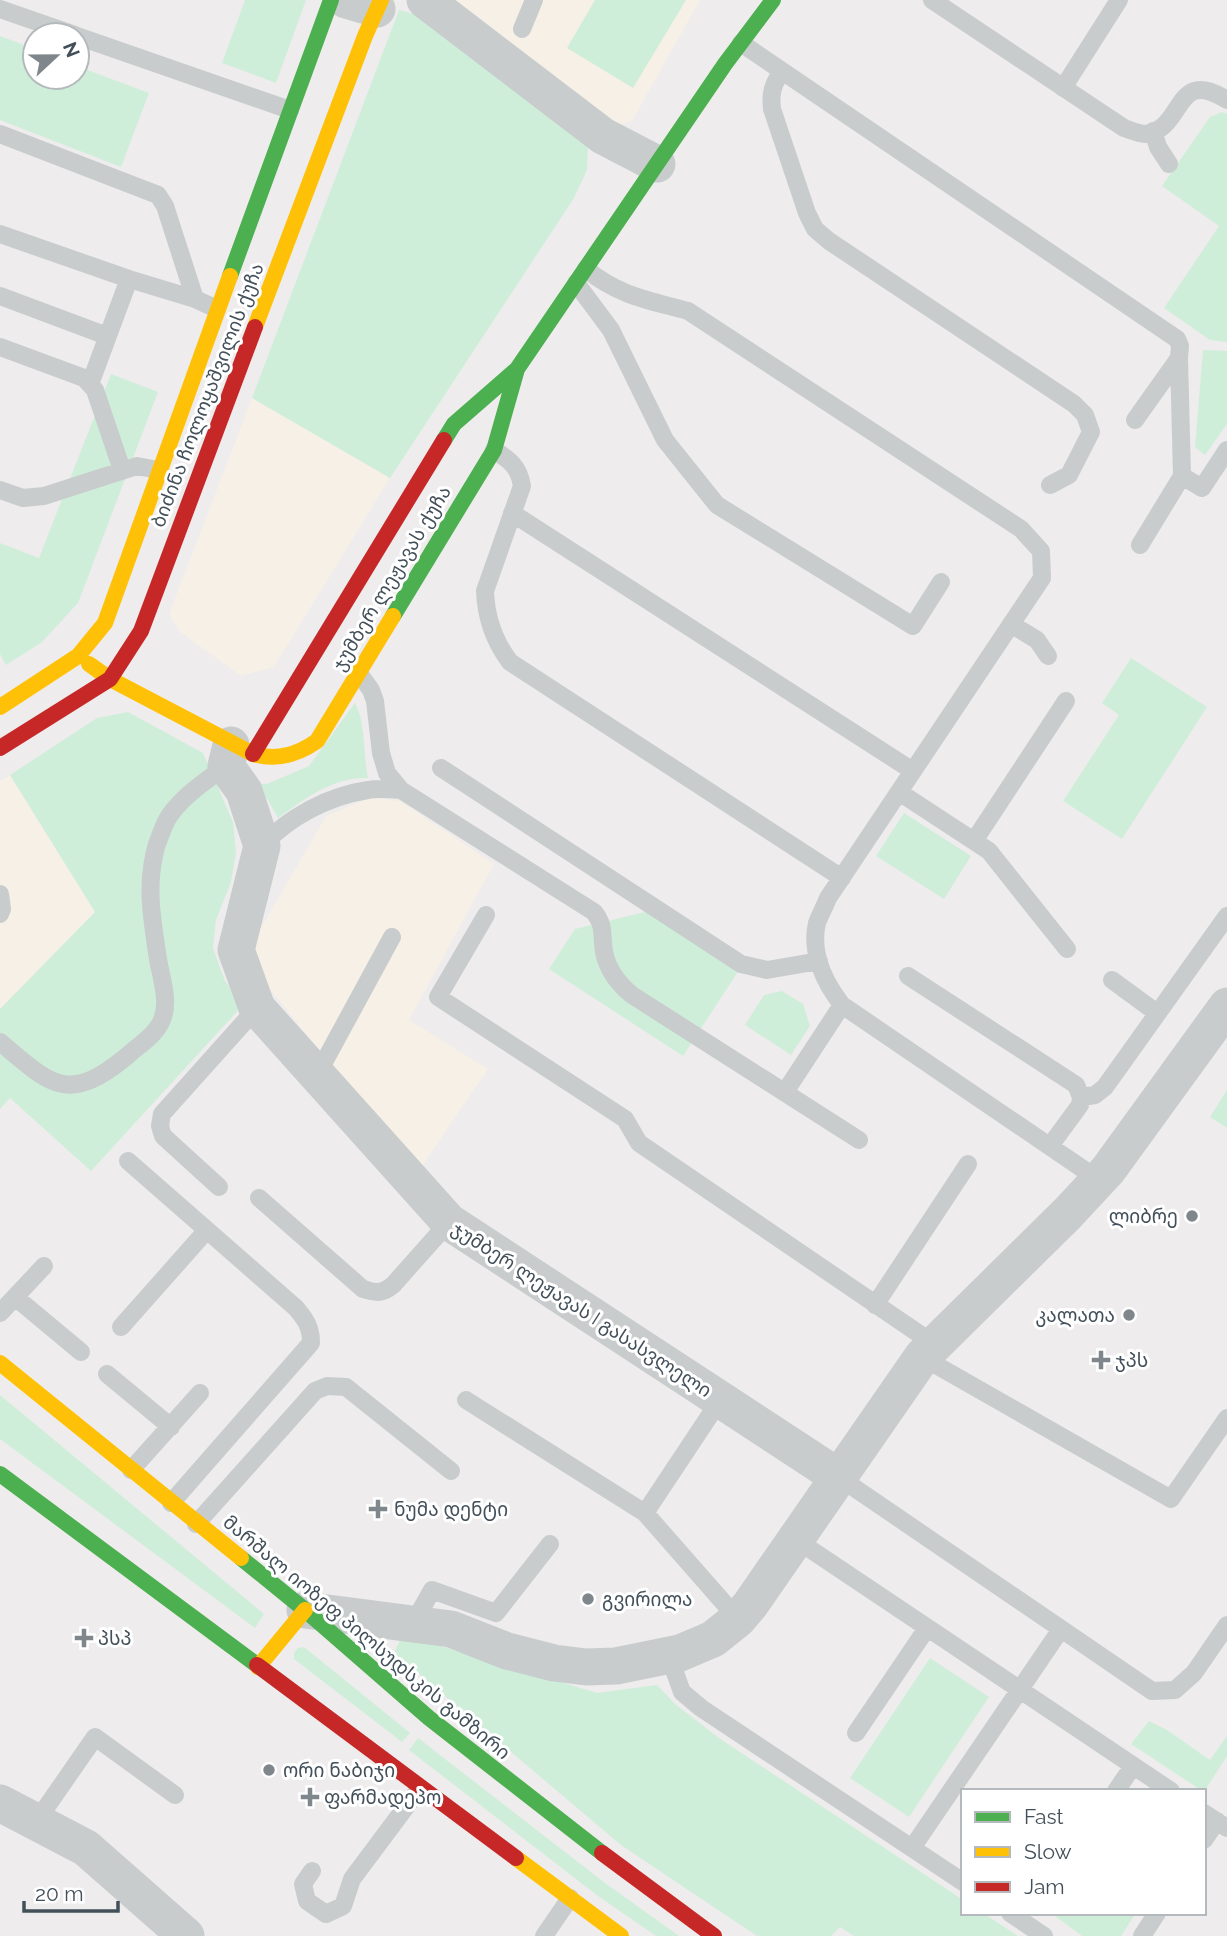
<svg xmlns="http://www.w3.org/2000/svg" width="1227" height="1936" viewBox="0 0 1227 1936" font-family="Raleway,'Noto Sans Georgian',sans-serif">
<style>
.commercial{fill:#f6f0e6}
.green{fill:#cfeeda}
.lines{fill:none;stroke-linecap:round;stroke-linejoin:round}
.lane{stroke:#c8cccd;stroke-width:18}
.street{stroke:#c8cccd;stroke-width:37}
.fast{stroke:#4caf50;stroke-width:16}
.slow{stroke:#ffc107;stroke-width:16}
.jam{stroke:#c62828;stroke-width:16}
.poi-dot{fill:#7f878d;stroke:#fff;stroke-width:2.5}
.labels{text-anchor:middle;stroke-width:6;stroke-linejoin:round;paint-order:stroke}
.street-label{font-size:19px;fill:#43505a;stroke:#fff}
.poi-label{font-size:19px;fill:#43505a;stroke:#fff;text-anchor:start}
</style>
<rect width="100%" height="100%" fill="#eeecec"/>
<path class="commercial" d="M436 0H700L632 121 616 125Z
M252 398 390 478 274 667 241 676 179 631 169 614Z
M10 775 95 912 0 1009V781Z
M372 797 400 801 494 864 409 1020 488 1069 418 1172 244 957 326 816Z"/>
<path class="green" d="M245 0H306L276 83 222 63Z
M595 0H686L633 88 567 48Z
M399 10 433 19 588 146 587 170 574 198 390 478 252 398Z
M0 36 35 49V77H77V66L149 93 121 167 0 120Z
M1222 112 1227 114V342L1210 340 1164 308 1219 226 1162 186 1210 117Z
M1203 350 1227 351V424L1205 455 1195 447Z
M111 374 158 392 78 603 42 642 6 665 0 654V543L39 558Z
M1131 658 1207 707 1122 839 1063 801 1119 715 1102 703Z
M355 703C366 723 363 754 368 778 334 776 304 799 278 818L268 800 250 783 267 784 309 766Z
M128 712 203 753 233 822 236 853 231 882 216 920 213 948 225 981 243 1005 91 1171 10 1098 0 1109V1009L95 912 10 775 97 718Z
M904 813 971 856 944 899 876 856Z
M649 911 739 970 683 1056 549 969 575 929Z
M782 991 803 1004 810 1026 791 1055 745 1025 764 995Z
M1227 1090V1128L1210 1117Z
M0 1395 264 1614 255 1628 0 1439Z
M401 1638 417 1639 597 1693 657 1685 675 1704 719 1738 963 1900V1913H983L1018 1936H854L840 1927 831 1936H757L621 1845 394 1653Z
M304 1647 410 1733 402 1742 294 1659V1653L298 1648Z
M930 1658 989 1697 909 1817 850 1778Z
M1149 1721 1167 1730 1210 1760 1227 1736V1756L1204 1792 1131 1744Z
M418 1738 605 1883 679 1936H656L598 1896 409 1750Z
M1051 1913H1136L1121 1936H1082Z"/>
<g class="lines">
<path class="lane" d="M932 0 1124 128C1130 130 1139 134 1145 134 1186 129 1173 66 1227 100
M0 9 75 35
M522 29 534 0
M77 36 290 110
M741 43 1177 339 1180 346 1179 358 1135 420
M782 71C773 84 770 93 772 109L807 213 815 229 829 241 1074 404 1085 415 1091 432 1069 475 1050 485
M1063 88 1119 0
M1153 131 1158 147 1169 164
M0 134 158 195 165 206 195 299 217 309
M0 234 129 279 195 299
M586 269C619 296 648 300 688 311L1021 529 1041 551 1042 578 828 898C825 906 820 915 817 923 810 953 825 983 842 1005L1099 1180
M576 283 611 330 665 440 717 505 913 626 941 582
M0 296 107 336
M0 347 84 378 95 390 122 470
M90 384 129 279
M494 450C510 460 519 467 522 486L485 591C486 618 494 641 510 662L842 878
M1182 476 1202 488 1227 450
M0 490 23 498 44 496 137 466 158 470
M512 513 913 771
M1140 545 1182 476 1179 358
M1011 624 1037 640 1048 656
M358 672 371 690 375 701 381 753 387 773 401 790 594 912C603 924 602 929 603 943 604 964 616 982 632 995L859 1140
M441 768 741 964 767 970 819 961
M899 792 989 851 1067 949
M974 841 1066 701
M262 846C289 817 328 796 368 790 378 788 390 789 401 790
M0 894 2 909 0 914
M486 915 438 997 625 1119 639 1143 934 1344
M908 976 1076 1085 1081 1097 1080 1105 1050 1146
M1112 980 1157 1013
M0 1042C51 1085 68 1105 127 1056 139 1045 158 1034 163 1017 169 1000 161 977 158 959 152 919 145 884 157 844 161 834 164 823 170 815 184 795 207 780 226 766
M317 1075 392 937
M785 1092 842 1005
M1081 1097 1095 1095 1105 1087 1227 916
M128 1161 296 1308C306 1320 311 1327 311 1343L171 1503
M219 1187 163 1136 160 1126 162 1114 257 1008
M259 1198 363 1289C376 1293 382 1294 393 1285L449 1222
M15 1297 81 1352
M875 1305 968 1164
M0 1313 44 1266
M121 1327 207 1230
M922 1357 1171 1499 1227 1418
M107 1374 171 1427
M466 1400 645 1513 738 1619
M131 1470 200 1393
M837 1476 1152 1691 1175 1690 1194 1673 1227 1625
M645 1513 720 1400
M196 1524 315 1391 327 1386 346 1387 451 1471
M795 1539 1171 1791
M413 1624 432 1590 496 1613 550 1544
M669 1656 682 1692 701 1708 963 1882
M856 1733 927 1628
M1116 1791 1133 1766
M1204 1813 1227 1828
M36 1822 95 1737 175 1795
M1204 1840 1217 1821
M912 1848 1061 1629
M312 1871 303 1884 307 1901 326 1914 343 1906 352 1879 420 1788
M1010 1913 1044 1936
M544 1936 570 1898
M1142 1936 1157 1913"/>
<path class="street" d="M346 0 377 9
M425 0 603 136 657 164
M231 745 226 766 244 791 262 846 236 950 257 1008 449 1222 837 1476
M305 1610 451 1629 507 1651 554 1663 586 1667 616 1666 680 1653 713 1639 738 1619 750 1605 922 1357 1068 1213 1108 1170 1227 1006
M0 1803 86 1848 186 1936"/>
<path class="fast" d="M230 276 331 0
M444 440 454 424 517 369 725 64 773 0
M393 616 494 450 517 369
M0 1474 257 1665
M241 1558 305 1610 429 1718 602 1853"/>
<path class="slow" d="M255 327 365 36 381 0
M89 664 110 679 253 754C277 761 297 755 317 741L393 616
M0 707 78 656 105 623 230 276
M0 1363 241 1558
M258 1667 305 1610
M516 1858 621 1936"/>
<path class="jam" d="M0 748 110 679 141 631 255 327
M253 754 444 440
M257 1665 516 1858
M602 1853 714 1936"/>
</g>
<g class="poi-dot">
<circle cx="1192" cy="1216" r="7"/>
<circle cx="1129" cy="1315" r="7"/>
<path d="M1097.5 1349.5h7v7h7v7h-7v7h-7v-7h-7v-7h7z"/>
<path d="M374.5 1498.5h7v7h7v7h-7v7h-7v-7h-7v-7h7z"/>
<circle cx="588" cy="1599" r="7"/>
<path d="M80.5 1627.5h7v7h7v7h-7v7h-7v-7h-7v-7h7z"/>
<circle cx="269" cy="1770" r="7"/>
<path d="M306.5 1786.5h7v7h7v7h-7v7h-7v-7h-7v-7h7z"/>
</g>
<g class="labels">
<g class="street-label">
<text transform="translate(207 395) rotate(-69)" y="7">ბიძინა ჩოლოყაშვილის ქუჩა</text>
<text transform="translate(391 578) rotate(-59)" y="7">ჯუმბერ ლეჟავას ქუჩა</text>
<text transform="translate(582 1309) rotate(33)" y="7">ჯუმბერ ლეჟავას I გასასვლელი</text>
<text transform="translate(367 1637) rotate(40)" y="7">მარშალ იოზეფ პილსუდსკის გამზირი</text>
</g>
<g class="poi-label">
<text x="1178" y="1223" text-anchor="end">ლიბრე</text>
<text x="1115" y="1322" text-anchor="end">კალათა</text>
<text x="1115" y="1367">ჯპს</text>
<text x="394" y="1516">ნუმა დენტი</text>
<text x="602" y="1606">გვირილა</text>
<text x="98" y="1645">პსპ</text>
<text x="283" y="1777">ორი ნაბიჯი</text>
<text x="324" y="1804">ფარმადეპო</text>
</g>
</g>
<rect x="961" y="1789" width="245" height="126" fill="#ffffff" stroke="#b4b9bd" stroke-width="2"/>
<rect x="975" y="1812" width="35" height="10" fill="#4caf50" stroke="#b4b9bd" stroke-width="2"/>
<text x="1024" y="1824" font-size="21" fill="#43505a">Fast</text>
<rect x="975" y="1847" width="35" height="10" fill="#ffc107" stroke="#b4b9bd" stroke-width="2"/>
<text x="1024" y="1859" font-size="21" fill="#43505a">Slow</text>
<rect x="975" y="1882" width="35" height="10" fill="#c62828" stroke="#b4b9bd" stroke-width="2"/>
<text x="1024" y="1894" font-size="21" fill="#43505a">Jam</text>
<g transform="translate(56 56) rotate(68)"><circle r="33" fill="#ffffff" stroke="#b4b9bd" stroke-width="2"/>
<path d="M0-5L12 26L0 18L-12 26Z" fill="#7f878d"/>
<text y="-10" font-size="19" font-weight="bold" text-anchor="middle" fill="#43505a">N</text>
</g>
<path d="M24 1901v10h94v-10" fill="none" stroke="#43505a" stroke-width="3.5"/>
<text x="35" y="1901" font-size="21" fill="#43505a" stroke="#ffffff" stroke-width="5" paint-order="stroke">20 m</text>
</svg>
